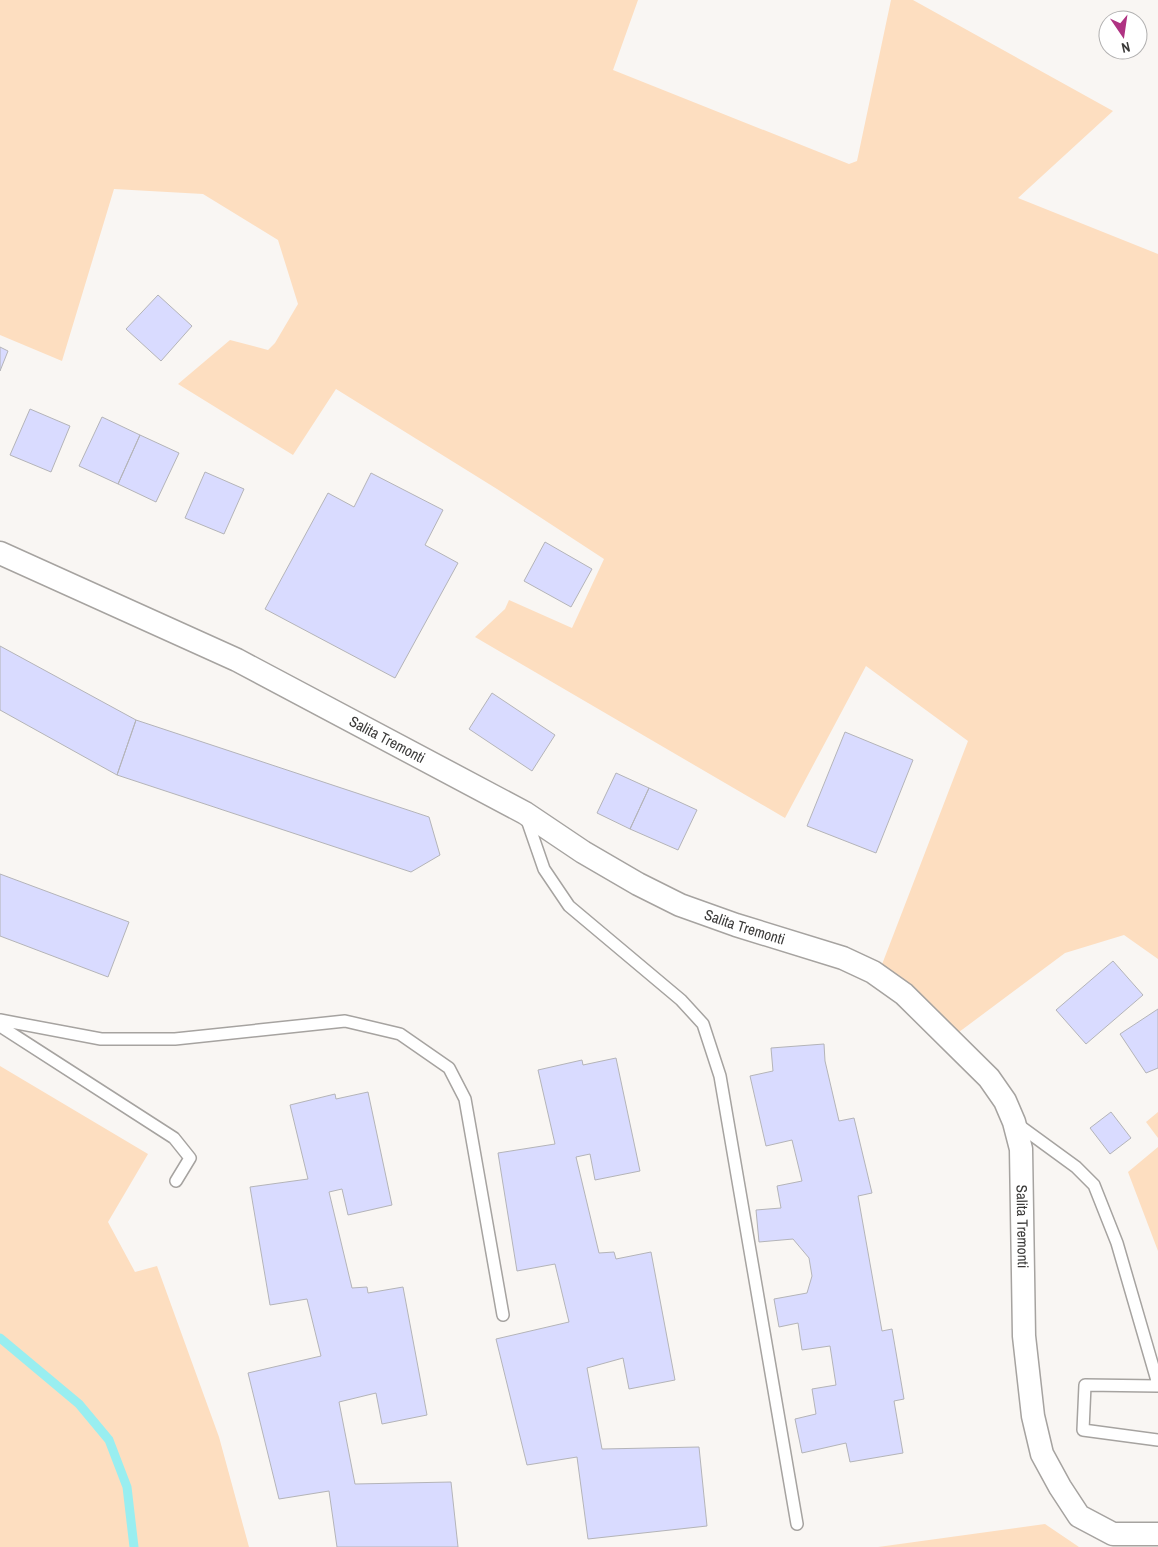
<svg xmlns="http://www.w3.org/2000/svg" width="1158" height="1547" viewBox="0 0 1158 1547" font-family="'Archivo Narrow',sans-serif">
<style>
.green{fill:#fddec0}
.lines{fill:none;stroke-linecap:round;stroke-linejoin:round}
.stream{stroke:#99eef0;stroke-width:9}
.building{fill:#d9dbff;stroke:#b4b4b8}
.service-casing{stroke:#a6a3a0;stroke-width:14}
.minor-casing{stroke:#a6a3a0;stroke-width:25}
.service{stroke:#fff;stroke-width:11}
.minor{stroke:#fff;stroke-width:22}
.labels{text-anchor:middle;stroke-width:5;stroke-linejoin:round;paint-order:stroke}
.street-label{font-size:15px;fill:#3b3a39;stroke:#fff}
</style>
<rect width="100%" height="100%" fill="#f9f6f3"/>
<path class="green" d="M0 0H638L613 70 849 164 857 161 891 0H913L1113 111 1018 198 1158 254V959L1124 935 1065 953 955 1035 881 967 968 741 866 666 785 818 475 637 505 609 509 600 572 628 604 559 497 489 336 389 293 455 178 384 230 340 268 350 275 343 298 304 278 240 203 194 114 189 62 361 0 335Z
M0 1066 148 1154 108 1222 135 1272 157 1266 219 1437 249 1547H0Z
M1158 1112V1138L1146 1122Z
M1158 1147V1251L1128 1172Z
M1045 1524 1079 1547H878Z"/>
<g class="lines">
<path class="stream" d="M0 1338 79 1404 109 1440 127 1487 134 1547"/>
</g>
<path class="building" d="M158 295 192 326 161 361 126 329Z
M0 347 8 351 0 371Z
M30 409 70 426 51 472 10 455Z
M102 417 140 435 118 484 79 466Z
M140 435 179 453 156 502 118 484Z
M205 472 244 489 224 534 185 518Z
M371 473 443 510 425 545 458 563 395 678 265 609 328 493 354 507Z
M545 542 592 569 571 607 524 581Z
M0 646 136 720 117 775 0 710Z
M492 693 555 735 532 771 469 729Z
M136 720 429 817 440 855 411 872 117 775Z
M845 732 913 760 876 853 807 826Z
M616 773 649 788 630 829 597 813Z
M649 788 697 810 678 850 630 829Z
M0 874 129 922 108 977 0 936Z
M1113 961 1143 995 1086 1044 1056 1010Z
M1158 1009V1068L1146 1073 1120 1034Z
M824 1044 825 1061 839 1121 854 1118 872 1193 858 1196 882 1331 892 1329 904 1399 894 1401 903 1453 850 1462 846 1443 802 1453 795 1419 816 1414 812 1389 836 1385 830 1346 802 1350 798 1323 779 1327 774 1299 807 1293 812 1276 809 1258 793 1239 759 1242 756 1210 781 1208 777 1186 802 1181 792 1140 766 1146 750 1076 773 1071 771 1048Z
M616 1058 640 1171 595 1180 590 1154 576 1157 599 1253 614 1252 616 1259 651 1252 675 1380 629 1389 623 1358 587 1368 602 1449 699 1447 707 1526 588 1539 577 1457 527 1465 496 1339 569 1322 555 1264 517 1271 498 1153 555 1144 538 1070 582 1060 583 1065Z
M368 1092 392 1205 348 1215 342 1189 329 1192 352 1288 367 1287 368 1293 403 1287 427 1415 382 1424 376 1393 339 1402 355 1484 451 1482 458 1547H337L329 1491 279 1499 248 1373 321 1356 307 1299 270 1305 250 1187 308 1179 290 1105 335 1094 336 1099Z
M1111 1112 1131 1138 1110 1154 1090 1128Z"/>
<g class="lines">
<defs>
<path id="service" d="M526 817 544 869 569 906 681 1000 703 1024 720 1076 797 1524
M0 1020 101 1039H175L345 1021 400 1034 449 1068 465 1099 503 1315
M0 1026 174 1138 190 1158 176 1181
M1017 1124 1076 1167 1094 1185 1117 1243 1158 1384
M1158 1386 1085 1385 1083 1430 1158 1440"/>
<g id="minor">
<path id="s1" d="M0 553 237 660 525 813 583 852 638 884 680 905 736 925 843 958 873 972 904 994 989 1078 1005 1101 1014 1122 1021 1149 1024 1336 1033 1416 1042 1454 1060 1487 1079 1516 1113 1534H1158"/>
</g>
</defs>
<use href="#service" class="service-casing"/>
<use href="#minor" class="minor-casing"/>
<use href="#service" class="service"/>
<use href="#minor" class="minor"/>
</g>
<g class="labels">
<g class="street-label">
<text dy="5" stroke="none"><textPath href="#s1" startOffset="430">Salita Tremonti</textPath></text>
<text dy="5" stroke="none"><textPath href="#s1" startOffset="835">Salita Tremonti</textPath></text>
<text dy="5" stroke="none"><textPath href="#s1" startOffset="1285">Salita Tremonti</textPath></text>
</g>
</g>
<g transform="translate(1123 35) rotate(167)"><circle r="24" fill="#ffffff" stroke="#b1b0b0"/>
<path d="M0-4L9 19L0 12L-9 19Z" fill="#af3282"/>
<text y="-8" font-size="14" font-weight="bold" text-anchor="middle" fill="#3b3a39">N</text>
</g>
</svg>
